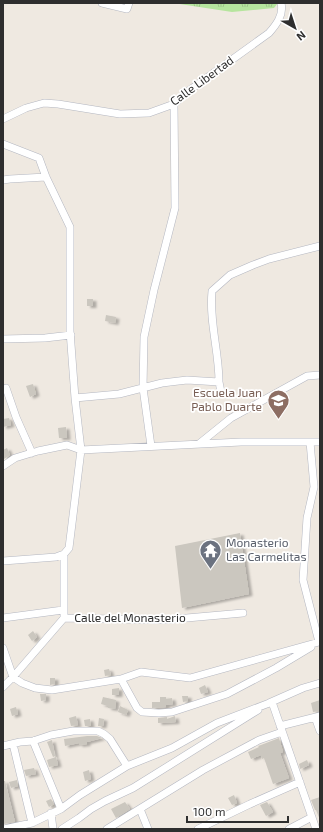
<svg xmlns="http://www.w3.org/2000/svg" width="323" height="832" viewBox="0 0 323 832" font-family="'Exo 2',sans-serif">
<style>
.park{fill:url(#park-tufts)}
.building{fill:#cbc7bf;filter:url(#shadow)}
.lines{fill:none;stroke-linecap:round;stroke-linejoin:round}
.minor-casing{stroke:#b4b7c1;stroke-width:8}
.minor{stroke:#fff;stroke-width:7}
.labels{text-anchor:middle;stroke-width:3.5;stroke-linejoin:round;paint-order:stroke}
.street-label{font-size:12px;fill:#2e2e2e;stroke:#fff}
.education-label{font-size:12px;fill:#785e54;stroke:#fff;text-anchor:end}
.worship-label{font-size:12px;fill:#5b616d;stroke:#fff;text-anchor:start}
</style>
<defs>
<pattern id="park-tufts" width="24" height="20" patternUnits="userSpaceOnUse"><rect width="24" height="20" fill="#b6e59e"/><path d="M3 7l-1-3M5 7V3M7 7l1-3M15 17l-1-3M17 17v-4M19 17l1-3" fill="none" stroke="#9dc588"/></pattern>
<filter id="shadow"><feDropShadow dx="3.5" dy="2" stdDeviation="1" flood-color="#0004"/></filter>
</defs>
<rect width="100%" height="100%" fill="#efe9e1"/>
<path class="park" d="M173 3H278L274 8 232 12Z"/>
<path class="building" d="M87 299H93V306H87Z
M106 315 116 317 115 323 105 321Z
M33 384 36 394 30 397 26 386Z
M9 418 11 425 3 427V419Z
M66 427 67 438H59L58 428Z
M7 448 10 455 4 459 3 450Z
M240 533 249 594 182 608 175 546Z
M33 631 37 637 32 641 28 635Z
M109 669 111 675 105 676 104 670Z
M50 678H55V684L50 685Z
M205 685 208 692 201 694 199 688Z
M119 688V695H112V689Z
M40 694H46V700L41 701Z
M182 696H188V701L183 702Z
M103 697 116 700 115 709 108 708V706L101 704Z
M160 697H166V699L172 698 173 704 166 705V707L152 708V702H160Z
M320 700V711L313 712 311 703Z
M120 706 128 710 126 715 118 712Z
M16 707 18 714 12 716 10 709Z
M76 716 78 725 71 726 69 718Z
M175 716 176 722 158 723V718L167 717V719Z
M99 718 104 719 103 726H98Z
M90 719 91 726H85L84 720Z
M87 736H97L102 738 87 742V744L79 745V743L65 746 64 739Z
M279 738 283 752 280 753 289 778 273 784 264 758 262 759 261 755 251 759 248 752 259 747 258 746 261 745Z
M52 740 55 756 53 757 47 742Z
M56 757 58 765 49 767 47 760Z
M307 760 309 765 300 769 299 764Z
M34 768 36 774 26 776 24 770Z
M89 770 91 779 85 781 83 772Z
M17 780 18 786 11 788 9 782Z
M3 781H5L15 822 4 824 3 820Z
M234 795 237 803 232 805 228 798Z
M320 797V820L316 810H315L311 800Z
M51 799 54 804 49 807 46 801Z
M125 802 130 809 116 818 111 809Z
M267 802 273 812 266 816 260 805Z"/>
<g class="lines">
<defs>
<path id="minor" d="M102 3 127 9 129 3
M3 119 26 108 44 103 58 104 120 114 149 113 174 104 187 92 269 33C276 25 284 15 281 3
M3 144 39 158 46 177 70 227V331L75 398 81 450 67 445 38 451 15 458 3 466
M3 180 10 179 46 177
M3 339 45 338 71 335
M219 382 221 392
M6 388 16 417 32 453
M75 398 119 394 162 383 187 380 219 382C219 351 209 322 212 291L230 275 253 265 269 259 320 246
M200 443 231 418 307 376 320 375
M151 446 143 388 144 337 154 290 175 208 174 104
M3 561 56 557 64 554
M3 618 63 610
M64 618 164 620 243 613
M3 648 13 677 22 683 35 688 52 690 121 679 141 672 190 678 319 642 303 580 307 518 314 487 310 442
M121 679 137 708 142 712 159 713 172 712 227 694 276 668 311 647
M3 687 13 677 64 618V554L69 548 81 450 241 442H320
M269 703 303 688 320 683
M315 717 320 731
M280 726 320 716
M33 741 61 809
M13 744 32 823
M3 746 20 742 33 741 51 735 73 731H98L104 734 110 739 127 766
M140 809 148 829
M51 813 53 829
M4 829 32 823 61 809 80 795 127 766 172 748 217 723 272 702 316 829
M62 829 79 818 91 809 105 801 133 788 258 710
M107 829 203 770 259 740 282 732
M198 829 250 804 300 782
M289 829 312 817"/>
</defs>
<use href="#minor" class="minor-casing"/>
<use href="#minor" class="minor"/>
</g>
<defs>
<symbol id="school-pin" viewBox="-11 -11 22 30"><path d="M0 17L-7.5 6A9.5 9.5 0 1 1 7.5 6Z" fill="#8d6e63" stroke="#fff"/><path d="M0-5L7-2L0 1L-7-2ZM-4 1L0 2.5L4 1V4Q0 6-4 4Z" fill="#fff"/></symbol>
<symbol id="temple-pin" viewBox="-11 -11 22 30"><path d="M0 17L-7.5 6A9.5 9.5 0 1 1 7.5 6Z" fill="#6b7280" stroke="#fff"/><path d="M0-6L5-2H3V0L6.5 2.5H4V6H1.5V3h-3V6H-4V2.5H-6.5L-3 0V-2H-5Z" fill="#fff"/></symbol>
</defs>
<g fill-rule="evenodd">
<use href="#school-pin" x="266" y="388" width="25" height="34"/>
<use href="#temple-pin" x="198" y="538" width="25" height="34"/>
</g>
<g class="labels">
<g class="street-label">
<text transform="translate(202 81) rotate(-36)" y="4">Calle Libertad</text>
<text x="130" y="622">Calle del Monasterio</text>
</g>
<g class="education-label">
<text x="262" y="397">Escuela Juan<tspan x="262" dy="14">Pablo Duarte</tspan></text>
</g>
<g class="worship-label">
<text x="226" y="547">Monasterio<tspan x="226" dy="14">Las Carmelitas</tspan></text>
</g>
</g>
<rect width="323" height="832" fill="none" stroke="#2e2e2e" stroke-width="8"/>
<g transform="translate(295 28) rotate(141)" stroke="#ffffff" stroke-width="3" paint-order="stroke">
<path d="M0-3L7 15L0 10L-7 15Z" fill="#2e2e2e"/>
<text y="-6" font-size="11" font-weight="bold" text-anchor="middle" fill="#2e2e2e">N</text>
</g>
<path d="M187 816v6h101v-6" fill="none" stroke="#2e2e2e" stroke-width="2"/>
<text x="193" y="816" font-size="12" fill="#2e2e2e" stroke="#ffffff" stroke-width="3" paint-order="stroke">100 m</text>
</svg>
